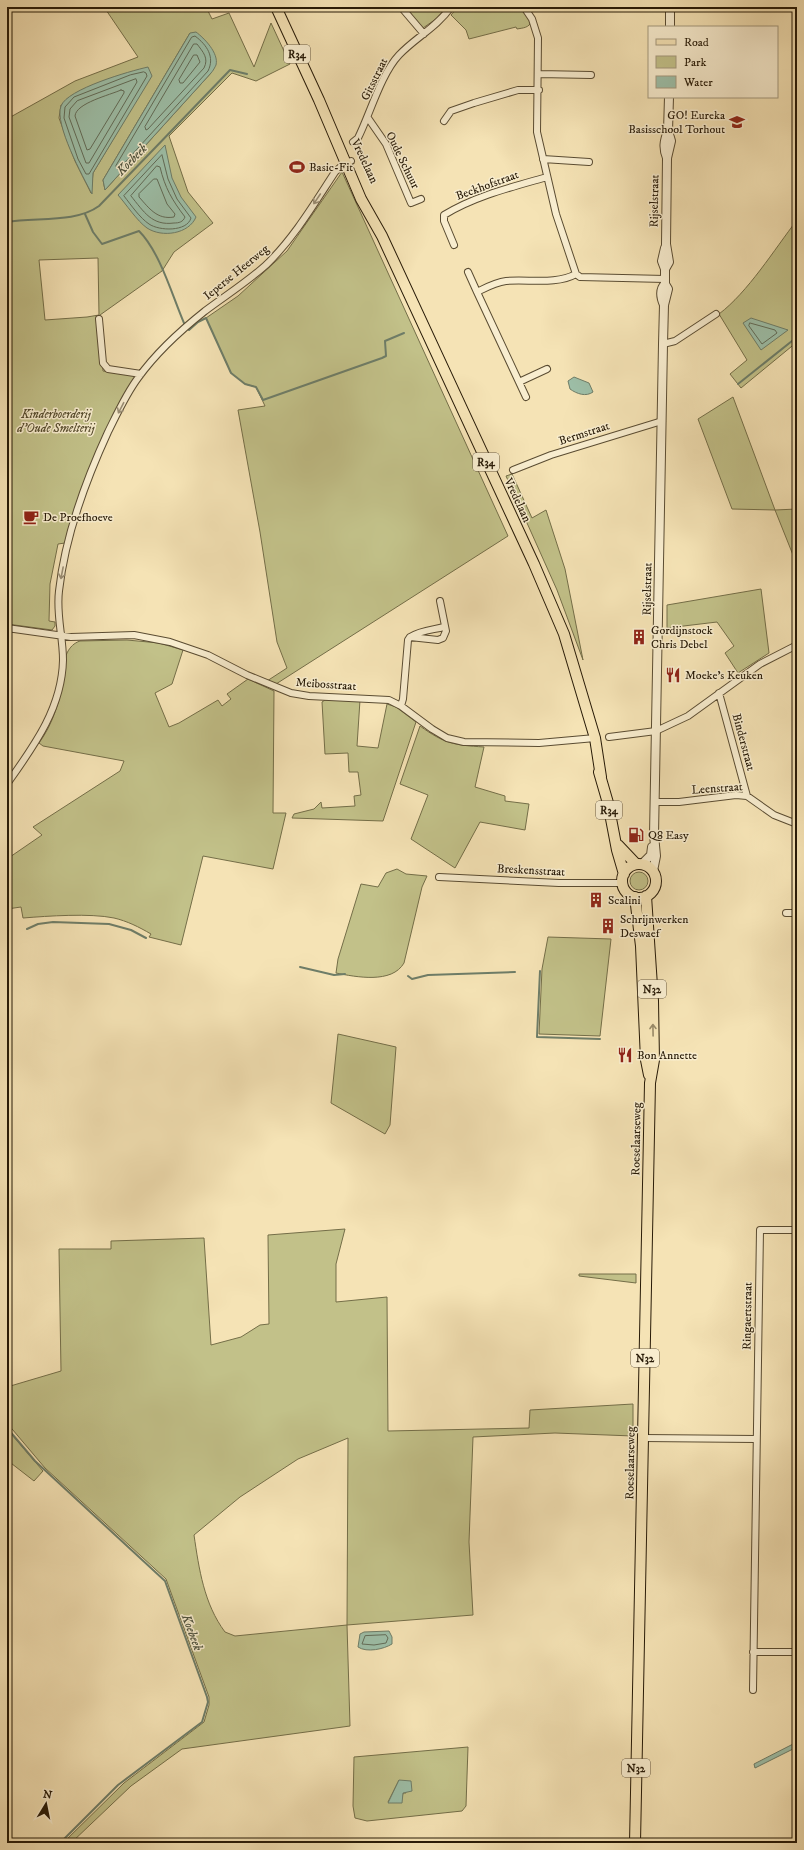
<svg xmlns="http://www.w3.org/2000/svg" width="804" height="1850" viewBox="0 0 804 1850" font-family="'IM FELL DW Pica',serif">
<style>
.green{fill:#c2c189;stroke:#746e48;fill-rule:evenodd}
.water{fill:#9dbfa8;stroke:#6e7d68}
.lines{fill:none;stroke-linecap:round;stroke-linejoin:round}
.shore{stroke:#626c58;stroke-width:1}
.stream{stroke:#6e7d68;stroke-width:2}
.minor-casing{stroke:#5a4c32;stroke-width:8}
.tertiary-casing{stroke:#5a4c32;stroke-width:10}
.primary-casing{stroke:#271a07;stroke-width:12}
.minor{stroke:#f8edcf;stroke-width:6}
.tertiary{stroke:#f8edcf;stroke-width:8}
.primary{stroke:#f5e3b5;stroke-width:10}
.oneway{stroke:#9a8e75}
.oneway2{stroke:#988967}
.labels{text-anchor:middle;stroke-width:3;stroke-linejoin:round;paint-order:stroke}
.shield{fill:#f8edcf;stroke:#665943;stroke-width:1}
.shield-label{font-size:11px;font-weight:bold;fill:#271a07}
.street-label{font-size:12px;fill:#271a07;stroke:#f8edcf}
.poi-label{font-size:12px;fill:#271a07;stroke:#f8edcf;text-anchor:start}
.park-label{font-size:12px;font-style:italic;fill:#564c2e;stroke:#f8edcf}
.water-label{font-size:13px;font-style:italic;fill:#50543f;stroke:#f8edcf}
</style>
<rect width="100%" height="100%" fill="#f5e3b5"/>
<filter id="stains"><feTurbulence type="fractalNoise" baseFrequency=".005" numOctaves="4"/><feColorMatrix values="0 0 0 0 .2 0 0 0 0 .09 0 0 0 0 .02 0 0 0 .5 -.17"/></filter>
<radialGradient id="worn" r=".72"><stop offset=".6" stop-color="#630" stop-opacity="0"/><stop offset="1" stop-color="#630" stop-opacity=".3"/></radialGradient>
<path class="green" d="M104 7H206L212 19 229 13 254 67 271 23 290 64 256 81 232 73 169 136 188 192 213 223 174 252 162 271 100 315 103 371 132 375 135 377 106 431 65 543 58 544 50 584 49 621 55 622V626L52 630 7 624V119L75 81 138 57ZM190 33 211 73 105 190 103 180ZM151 76 93 173 91 193 75 161 59 118 61 105ZM98 258 99 315 87 317 45 320 39 260Z
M405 7H447L436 19 423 28Z
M458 7H521L531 21C530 28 522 28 517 29L516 27 469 39 466 30 451 15Z
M342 172 508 536 276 684 267 681 287 668 277 642 260 532 238 410 265 406 256 387 245 384 231 373 206 318 238 296 287 251Z
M797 220V342L741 388 730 374 747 360 719 314C748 292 774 250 797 220Z
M733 397 775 510 797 509V565L775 510 732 509 698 419Z
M512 474 532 518 546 510 565 569 583 660 557 590 506 476Z
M761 589 769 653 738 673 725 653 734 646 717 622 667 628V605Z
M127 640 159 643 183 650 172 684 155 693 169 727 179 723 218 700 222 706 231 699 227 694 248 679 274 691 273 813H286L273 869 203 856 181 945 149 937 151 934C139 927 127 921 114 918 90 913 48 916 23 918L21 907 7 909V914V859L42 835 33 827 120 771 124 761 43 746 39 743C53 724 60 700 64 677 65 670 64 660 67 653 70 647 74 643 80 641Z
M325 700H360L357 746 378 748 387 704 396 707 416 722 383 821 292 818 294 814 314 809 321 802 322 808 355 806 354 796 361 795 358 772H349L348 753 325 754 322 702Z
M420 726C445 744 454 745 484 747L475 787 505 796V801L529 804 525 830 480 822 455 868 411 839 428 795 400 784Z
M397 869 406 874 427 876 422 887 404 963C392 984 356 977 336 973L338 959 361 884 378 887 386 873Z
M630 881a9 9 0 1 1 18 0a9 9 0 1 1-18 0Z
M548 937 611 939 600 1036 539 1034 542 969Z
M338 1034 396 1047 390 1125 385 1134 331 1103Z
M345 1229 336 1264V1302L387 1297 388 1431 529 1428 530 1410 633 1404V1436L555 1433 473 1437 469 1542 473 1615 347 1625 350 1726 182 1749 131 1786 71 1843H63L124 1783 204 1722 209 1705V1697L166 1579 45 1468 7 1423V1387L61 1371 59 1249H111V1241L204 1238 211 1345 241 1337 260 1325 269 1324 268 1235ZM348 1438 347 1625 235 1636 225 1632C204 1604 199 1569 194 1535L240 1497 298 1459Z
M579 1274H636V1283L579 1276Z
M7 1429 43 1471 34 1481 7 1460Z
M468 1747 466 1806 462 1811 367 1821 355 1818 353 1806 354 1757ZM399 1780 406 1793H403L402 1798 388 1802Z"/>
<path class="water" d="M196 32C204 38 219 53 216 65 215 67 213 71 211 73L105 190 103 180 190 33Z
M148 67 152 76 93 173 92 194C83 177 54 124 61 106 67 89 130 71 148 67Z
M165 145 172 178 181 197 196 217C189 234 162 238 147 228 137 221 126 204 118 195Z
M751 318 788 330 761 350 743 323Z
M574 377 589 383 593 392C586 397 577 394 570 389L568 381Z
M389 1631 392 1637V1644C384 1649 367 1653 358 1647L360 1634 364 1632Z
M797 1742V1747L755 1768 754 1764Z
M399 1780 411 1781 412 1791 403 1793 402 1803H388Z"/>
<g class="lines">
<path class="shore" d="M192 37 195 36C207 45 215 57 208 71L119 169H117L116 166Z
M194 44H197C203 52 209 58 204 68L148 129 146 130 145 127Z
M194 55H197L200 62 183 83H180L179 80Z
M144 72 146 73 147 76 89 174H86L78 159 64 118 65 107 74 97 130 75Z
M136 79 137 82 89 163H86L69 117 70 109 77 101Z
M121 90 124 91V93L90 149 87 150 75 116C76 103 110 95 121 90Z
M162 155 168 179 177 199 191 218C187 232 159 231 149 224 140 218 131 205 124 196Z
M157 166 160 167C165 188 172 200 185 217 183 222 179 223 174 223 152 226 144 212 131 196Z
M154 179H157L167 204 175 214 174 217C157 220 149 208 139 197V194Z
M750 323 775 330 777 333 762 344 749 326Z
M386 1635 388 1638 386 1643 374 1645 362 1644 365 1636Z"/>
<path class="stream" d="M85 214 93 232 102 244 139 231C160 252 172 295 184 323
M7 222C36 217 76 223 99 206L230 70 247 74
M189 330 198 322 206 318 231 373 245 384 256 387 263 400 382 358 386 356 385 341 404 333
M738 384 797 337
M27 929 38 924 53 922 109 924 131 930 146 938
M300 967 334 975 345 974
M540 971 537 1037 600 1039
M408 976 412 979 428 975 515 972
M7 1428 35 1461 165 1581 207 1697 208 1702 202 1722 118 1785 60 1843"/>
<defs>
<path id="minor" d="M401 7 424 34
M524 7 532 19 538 38 537 132 556 214 576 274 580 277 665 279
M539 74 591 75
M368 118 386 144 411 203 421 199
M444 121 451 111 474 103 518 90H539
M353 142 358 138C370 114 381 74 399 55 415 38 437 27 451 7
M543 159 589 162
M454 245 444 221V215C475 196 512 187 547 177
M468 272 477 292
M99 319 103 363 108 369 141 374
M663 344 675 341 716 314
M519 382 547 369
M526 397 477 292C487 287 496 282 506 281 529 279 556 285 576 274
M513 470 551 455 662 421
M7 628 71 637 134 635 170 642 208 655 247 675 291 693 309 696 389 700 401 706 432 729 447 738 464 742 539 743 595 738
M410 637C421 630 432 630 444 627
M719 693 747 796
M401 706 403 699 408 640 410 637 438 640 443 638 446 631 440 601
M609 737 656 731 688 716 760 664 797 645
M7 784C34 746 62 708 63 660 63 636 56 615 59 591 65 536 85 482 108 432 117 414 126 394 138 378 156 353 181 330 205 311 225 296 247 282 266 265 294 238 314 204 335 172L345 163 351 161
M655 802H679L736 795 747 796 774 815 797 824
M439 877 559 883H623
M786 913H797
M643 1438 756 1439
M753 1652H797
M753 1690 760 1230H797"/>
<path id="tertiary" d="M670 27V7
M667 158C663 148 664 141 668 131
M665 248 662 261 665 269
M664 305C661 298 659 290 665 284
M642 864 651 855 652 847
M653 871 656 856 654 835 663 344 664 305 668 289 665 284V269L669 262 666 244 667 158 671 141 668 131 669 97"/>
<path id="primary" d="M276 7 319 100 361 199 382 236 534 564 564 634 595 738 601 777
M599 772 608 803 617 850 624 874
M618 845 636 864
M622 881a17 17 0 1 1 34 0a17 17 0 1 1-34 0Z
M635 897 641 946 646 1060 649 1075
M635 1843 650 1083 654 1060 653 1001 646 896"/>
</defs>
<use href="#minor" class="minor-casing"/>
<use href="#tertiary" class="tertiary-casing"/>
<use href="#primary" class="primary-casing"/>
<use href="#minor" class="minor"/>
<use href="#tertiary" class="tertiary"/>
<use href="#primary" class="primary"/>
</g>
<defs><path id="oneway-shaft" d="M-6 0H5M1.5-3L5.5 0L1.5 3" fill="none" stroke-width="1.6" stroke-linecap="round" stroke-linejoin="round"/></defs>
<g class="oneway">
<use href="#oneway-shaft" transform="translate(317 199) rotate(124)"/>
<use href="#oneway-shaft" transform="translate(121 408) rotate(117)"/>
<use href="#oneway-shaft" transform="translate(62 573) rotate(101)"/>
</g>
<use class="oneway2" href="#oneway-shaft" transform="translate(653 1030) rotate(-91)"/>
<defs>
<symbol id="school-bare" viewBox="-9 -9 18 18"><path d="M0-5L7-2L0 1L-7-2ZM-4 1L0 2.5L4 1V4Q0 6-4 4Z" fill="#8f2418" stroke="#f8edcf" stroke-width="2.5" paint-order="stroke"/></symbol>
<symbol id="stadium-bare" viewBox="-9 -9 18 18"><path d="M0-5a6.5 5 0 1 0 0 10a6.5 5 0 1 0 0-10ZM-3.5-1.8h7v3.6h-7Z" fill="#8f2418" stroke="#f8edcf" stroke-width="2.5" paint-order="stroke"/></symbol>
<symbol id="cafe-bare" viewBox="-9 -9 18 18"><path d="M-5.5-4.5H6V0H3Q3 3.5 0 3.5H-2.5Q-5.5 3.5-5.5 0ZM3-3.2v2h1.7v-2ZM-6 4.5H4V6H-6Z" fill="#8f2418" stroke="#f8edcf" stroke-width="2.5" paint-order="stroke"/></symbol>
<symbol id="building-bare" viewBox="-9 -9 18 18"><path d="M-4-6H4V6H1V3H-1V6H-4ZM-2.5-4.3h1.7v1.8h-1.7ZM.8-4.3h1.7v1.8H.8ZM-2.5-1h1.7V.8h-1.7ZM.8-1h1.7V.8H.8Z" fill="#8f2418" stroke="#f8edcf" stroke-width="2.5" paint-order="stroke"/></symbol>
<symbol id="restaurant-bare" viewBox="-9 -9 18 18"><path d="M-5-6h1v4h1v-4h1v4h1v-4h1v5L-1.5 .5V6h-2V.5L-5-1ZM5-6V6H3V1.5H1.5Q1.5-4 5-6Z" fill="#8f2418" stroke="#f8edcf" stroke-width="2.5" paint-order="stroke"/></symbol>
<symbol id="fuel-bare" viewBox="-9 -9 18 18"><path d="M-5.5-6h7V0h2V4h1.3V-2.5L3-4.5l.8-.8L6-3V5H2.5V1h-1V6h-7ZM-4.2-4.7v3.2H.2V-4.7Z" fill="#8f2418" stroke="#f8edcf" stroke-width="2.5" paint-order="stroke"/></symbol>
</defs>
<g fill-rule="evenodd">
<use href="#school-bare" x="726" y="111" width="22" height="22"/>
<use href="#stadium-bare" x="286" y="156" width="22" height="22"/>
<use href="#cafe-bare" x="20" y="506" width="22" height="22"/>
<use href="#building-bare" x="628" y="626" width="22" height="22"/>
<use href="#restaurant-bare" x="662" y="664" width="22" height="22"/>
<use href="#fuel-bare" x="625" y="824" width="22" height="22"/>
<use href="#building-bare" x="585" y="889" width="22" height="22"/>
<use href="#building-bare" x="597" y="915" width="22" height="22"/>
<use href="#restaurant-bare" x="614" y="1044" width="22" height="22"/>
</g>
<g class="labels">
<g class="shield">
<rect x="284" y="45" width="26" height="18" rx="3"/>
<rect x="473" y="453" width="26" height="18" rx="3"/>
<rect x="596" y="801" width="26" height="18" rx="3"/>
<rect x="638" y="980" width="28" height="18" rx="3"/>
<rect x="631" y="1349" width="28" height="18" rx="3"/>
<rect x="622" y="1759" width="28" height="18" rx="3"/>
</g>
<g class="shield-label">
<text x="297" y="58">R34</text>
<text x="486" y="466">R34</text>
<text x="609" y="814">R34</text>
<text x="652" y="993">N32</text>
<text x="645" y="1362">N32</text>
<text x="636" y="1772">N32</text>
</g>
<g class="street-label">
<text transform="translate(374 79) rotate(-64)" y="4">Gitsstraat</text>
<text transform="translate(403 160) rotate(64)" y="4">Oude Schuur</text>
<text transform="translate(365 161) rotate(65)" y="4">Vredelaan</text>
<text transform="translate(487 185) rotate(-20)" y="4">Beckhofstraat</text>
<text transform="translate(654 201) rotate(-89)" y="4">Rijselstraat</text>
<text transform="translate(236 272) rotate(-39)" y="4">Ieperse Heerweg</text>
<text transform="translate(584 433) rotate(-18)" y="4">Bermstraat</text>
<text transform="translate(518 500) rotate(65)" y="4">Vredelaan</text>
<text transform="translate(647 589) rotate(-89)" y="4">Rijselstraat</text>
<text transform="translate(326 684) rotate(4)" y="4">Meibosstraat</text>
<text transform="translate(744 742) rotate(75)" y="4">Binderstraat</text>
<text transform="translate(717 788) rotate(-4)" y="4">Leenstraat</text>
<text transform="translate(531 870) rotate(3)" y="4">Breskensstraat</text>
<text transform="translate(636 1139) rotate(-89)" y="4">Roeselaarseweg</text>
<text transform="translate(747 1316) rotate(-89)" y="4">Ringaertstraat</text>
<text transform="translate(630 1463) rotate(-89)" y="4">Roeselaarseweg</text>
</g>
<g class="poi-label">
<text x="725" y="119" text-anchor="end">GO! Eureka<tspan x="725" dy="14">Basisschool Torhout</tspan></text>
<text x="309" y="171">Basic-Fit</text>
<text x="43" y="521">De Proefhoeve</text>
<text x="651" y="634">Gordijnstock<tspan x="651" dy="14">Chris Debel</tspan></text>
<text x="685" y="679">Moeke's Keuken</text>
<text x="648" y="839">Q8 Easy</text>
<text x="608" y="904">Scalini</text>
<text x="620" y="923">Schrijnwerken<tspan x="620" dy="14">Deswaef</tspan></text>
<text x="637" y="1059">Bon Annette</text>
</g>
<g class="park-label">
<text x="56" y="418">Kinderboerderij<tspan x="56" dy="14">d'Oude Smelterij</tspan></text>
</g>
<g class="water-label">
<text transform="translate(131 159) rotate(-46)" y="5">Koebeek</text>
<text transform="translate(193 1632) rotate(70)" y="5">Koebeek</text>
</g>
</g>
<rect width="804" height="1850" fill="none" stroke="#f5e3b5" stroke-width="24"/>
<rect x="8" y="8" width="788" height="1834" fill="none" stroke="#271a07" stroke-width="2"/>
<rect x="12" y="12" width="780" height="1826" fill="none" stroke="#271a07"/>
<rect x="648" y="26" width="130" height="72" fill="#f8edcf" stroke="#a4997f"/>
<rect x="656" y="39" width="20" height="6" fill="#f5e3b5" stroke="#a4997f"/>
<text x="684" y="46" font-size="12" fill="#271a07">Road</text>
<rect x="656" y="56" width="20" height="12" fill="#c2c189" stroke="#a4997f"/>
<text x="684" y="66" font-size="12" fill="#271a07">Park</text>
<rect x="656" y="76" width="20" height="12" fill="#9dbfa8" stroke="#a4997f"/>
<text x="684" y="86" font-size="12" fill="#271a07">Water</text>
<g transform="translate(46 1804) rotate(10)" stroke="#f8edcf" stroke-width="3" paint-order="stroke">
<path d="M0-3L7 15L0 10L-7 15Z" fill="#271a07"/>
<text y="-6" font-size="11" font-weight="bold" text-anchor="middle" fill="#271a07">N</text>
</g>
<rect width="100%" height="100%" filter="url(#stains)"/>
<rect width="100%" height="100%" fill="url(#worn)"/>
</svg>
